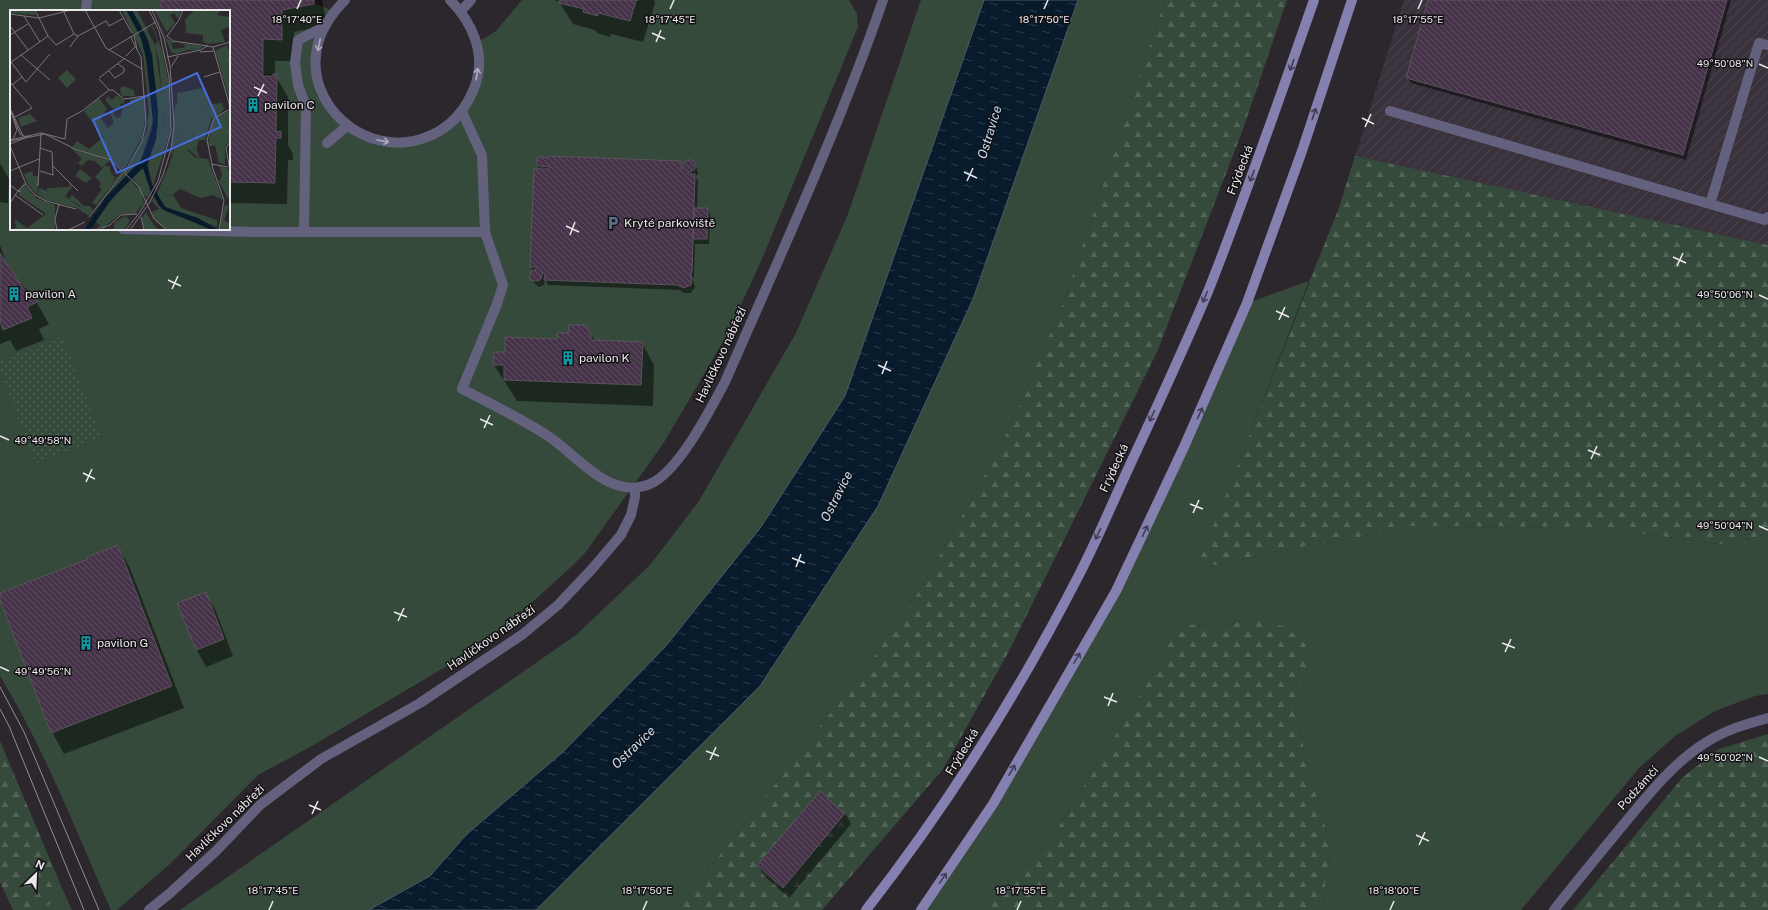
<svg xmlns="http://www.w3.org/2000/svg" width="1768" height="910" viewBox="0 0 1768 910" font-family="'Public Sans',sans-serif">
<style>
.industrial{fill:url(#industrial-furrows)}
.green{fill:#364a3c}
.forest{fill:url(#forest-firs)}
.park{fill:url(#park-dots)}
.water{fill:url(#water-ripples);stroke:#4c5967}
.shadow{fill:#0007}
.building{fill:url(#building-back-hatch);stroke:#59545a}
.lines{fill:none;stroke-linecap:round;stroke-linejoin:round}
.service{stroke:#64617f;stroke-width:10}
.minor{stroke:#64617f;stroke-width:10}
.secondary{stroke:#8680b0;stroke-width:10}
.tram{stroke:#928e93;stroke-width:1}
.oneway{stroke:#afacbc}
.oneway2{stroke:#413d52}
.ticks{fill:none;stroke:#ece9ed;stroke-width:1.5}
.labels{text-anchor:middle;stroke-width:3;stroke-linejoin:round;paint-order:stroke}
.poi-label{font-size:12px;fill:#ece9ed;stroke:#131114;text-anchor:start}
.street-label{font-size:12px;fill:#ece9ed;stroke:#131114}
.water-label{font-size:13px;font-style:italic;fill:#c6e0f9;stroke:#131114}
.inset-road{fill:none;stroke:#79757a;stroke-width:1}
.view{fill:#466ddc;fill-opacity:0.15;stroke:#466ddc;stroke-width:2}
.inset-edge{fill:none;stroke:#ece9ed;stroke-width:2}
.ticks-label{font-size:10px;text-anchor:middle;fill:#ece9ed;stroke:#131114;stroke-width:3;stroke-linejoin:round;paint-order:stroke}
</style>
<defs>
<pattern id="industrial-furrows" width="10" height="10" patternUnits="userSpaceOnUse"><rect width="10" height="10" fill="#39313b"/><path d="M-1 1l2-2M0 10L10 0M9 11l2-2" fill="none" stroke="#4c454e"/></pattern>
<pattern id="forest-firs" width="22" height="20" patternUnits="userSpaceOnUse"><rect width="22" height="20" fill="#364a3c"/><path d="M5 1l3.5 6h-7zM16 11l3.5 6h-7z" fill="#536458"/></pattern>
<pattern id="park-dots" width="8" height="8" patternUnits="userSpaceOnUse"><rect width="8" height="8" fill="#364a3c"/><path d="M2 2h.1M6 6h.1" fill="none" stroke="#536458" stroke-width="1.8" stroke-linecap="round"/></pattern>
<pattern id="water-ripples" width="26" height="14" patternUnits="userSpaceOnUse"><rect width="26" height="14" fill="#071b2d"/><path d="M2 4q2-2 4 0t4 0M15 11q2-2 4 0t4 0" fill="none" stroke="#2b3c4c"/></pattern>
<pattern id="building-back-hatch" width="6" height="6" patternUnits="userSpaceOnUse"><rect width="6" height="6" fill="#463349"/><path d="M-1 5l2 2M0 0l6 6M5-1l2 2" fill="none" stroke="#615164"/></pattern>
</defs>
<rect width="100%" height="100%" fill="#2c272d"/>
<path class="industrial" d="M1404 0H1768V323L1309 281 1339 208Z"/>
<path class="green" d="M0 0H159V11H11V229H229V182L276 183 277 74H264L263 40H282L283 10 315 4 334 11 316 62 334 113 380 141 434 135 471 96 477 43 496 31 522 0H553L584 9 583 12 598 16V13L630 21 636 1 638 0H849L857 14 858 27 762 259 727 335 663 444 585 553 571 567 508 624 464 656 310 747 258 775 171 863 117 910H111C76 831 45 750 0 676V322L2 325 30 313 27 302 36 298C21 284 7 272 0 252Z
M921 0H984L845 396 761 527 666 646 563 752 466 835 430 876 369 910H180L576 635 650 565 699 501 796 333 848 214Z
M1078 0H1165L1063 304 1000 448 920 590 869 663 677 910H536L621 824 973 299Z
M1309 281 1199 565H1224L1267 553 1364 536 1411 526 1593 527 1724 545 1768 534V694L1755 696 1715 711 1675 736 1639 768 1521 910H1320L1323 902 1331 847 1306 757 1294 707 1313 650 1253 617 1218 628 1176 622 1161 661 1047 846 979 910H921L993 804 1116 591 1247 303Z
M62 888 72 910H38L51 904Z"/>
<path class="forest" d="M1165 0H1287L1242 132 1157 352 1008 653 943 769 822 910H677L869 663 920 590 1000 448 1063 304Z
M1355 156 1768 245V534L1725 545 1593 527 1411 526 1364 536 1267 553 1224 565H1198L1339 208Z
M1253 617 1285 627 1313 650 1294 707 1306 757 1331 847 1323 902 1320 910H979L1047 846 1161 661 1176 622 1218 628Z
M1768 734V910H1573L1683 777 1719 749Z
M0 741 62 888 51 904 38 910H13L0 882Z"/>
<path class="park" d="M62 337 101 437 36 463 0 370V361Z"/>
<path class="water" d="M984 0H1078L973 299 878 506 760 686 536 910H369L430 876 466 835 563 752 666 646 761 527 845 396Z"/>
<path class="shadow" d="M161 0H322L327 25 294 32V61H275V75L288 97V145L293 154V160H288L287 204 229 203V11H161Z
M561 0H654L655 3 643 42 611 34 610 37 597 33 595 30 573 24 560 3Z
M1429 0H1731L1686 160 1411 83 1407 78Z
M549 157 681 162 683 166 694 163 697 168 698 174 695 176 698 181 697 209H707L710 214 709 244H695L694 278H692L695 287 691 293H684L680 290 548 285 545 279 544 285 539 287 534 283 531 277 534 272 531 267 540 170 537 164 538 158Z
M0 163 9 179 8 203 0 202Z
M0 245 7 265 24 292 37 303 49 324 39 329 44 340 16 351 10 340 0 344Z
M586 326 595 341 642 343 654 365 653 406 517 401 494 365 506 353 558 340Z
M118 546 130 568 184 708 64 754 52 732 0 594 89 560Z
M205 593 215 609 233 656 206 667 197 650 178 603Z
M820 792 828 798 830 803 843 814 845 813 851 824 789 898 764 876 758 865Z"/>
<path class="building" d="M160 0H314V4L282 10V40L263 39V76H273V74H277L276 132 281 131V138H276L275 183 229 182V11H160Z
M560 0H638L636 1 630 21 598 13V16L583 12 584 9 559 3Z
M1428 0H1727L1683 155 1406 78Z
M541 156 545 158 549 156 681 161V169L683 168 682 166 684 162 687 160H692L695 162V169L687 174H695L692 273H690L692 277 691 285 684 288 677 285 544 280 545 273 542 274 541 279 538 281H532L530 278V273L538 267H530L534 169H548L549 166 541 167 536 164 538 157Z
M694 208H708L707 239H693Z
M0 253 25 291 37 302 27 307 32 318 3 330 0 321Z
M569 325H587L590 334H591V340L643 342 641 385 504 380V365H493L494 352H505V337L557 339V333H569Z
M118 545 172 686 51 733 0 600V593L88 559 87 557Z
M206 592 224 639 196 650 177 603Z
M820 791 828 798 827 799 843 812 844 811 846 812 783 888 757 865Z"/>
<g class="lines">
<path class="service" d="M345 0C332 13 323 26 318 43 302 105 366 159 424 138 451 129 467 109 476 83 486 52 471 21 450 0
M86 11 87 0
M461 11 471 0
M1390 111 1765 220 1768 217
M462 112 482 155 485 232
M327 143 347 126
M1710 204 1759 43 1768 45
M123 229 259 232H485L503 285 497 304 462 389C490 403 518 417 545 434 574 452 598 488 635 488
M304 231 306 107 298 85 295 63 298 40 324 27"/>
<path class="minor" d="M149 910 169 894 216 851 260 805 321 759 420 703 523 634 558 605 592 569 621 535 631 515 635 497V488C639 487 645 486 650 484 679 471 710 410 725 382 780 256 838 130 883 0
M1554 910C1577 881 1600 853 1623 825 1648 795 1673 763 1705 743 1725 730 1746 724 1768 718"/>
<path class="secondary" d="M866 910C948 805 1019 692 1080 573 1100 534 1117 492 1136 452 1161 398 1186 344 1209 289 1247 193 1280 97 1314 0
M921 910 993 804 1116 591 1184 447 1247 303 1302 151 1352 0"/>
<path class="tram" d="M0 687 24 732 99 910
M0 709 9 726 84 910"/>
</g>
<defs><path id="oneway-shaft" d="M-6 0H5M1.5-3L5.5 0L1.5 3" fill="none" stroke-width="1.6" stroke-linecap="round" stroke-linejoin="round"/></defs>
<g class="oneway">
<use href="#oneway-shaft" transform="translate(319 45) rotate(102)"/>
<use href="#oneway-shaft" transform="translate(477 74) rotate(-82)"/>
<use href="#oneway-shaft" transform="translate(383 141) rotate(10)"/>
</g>
<g class="oneway2">
<use href="#oneway-shaft" transform="translate(1292 65) rotate(109)"/>
<use href="#oneway-shaft" transform="translate(1314 114) rotate(-72)"/>
<use href="#oneway-shaft" transform="translate(1252 176) rotate(111)"/>
<use href="#oneway-shaft" transform="translate(1205 297) rotate(113)"/>
<use href="#oneway-shaft" transform="translate(1200 413) rotate(-66)"/>
<use href="#oneway-shaft" transform="translate(1152 416) rotate(115)"/>
<use href="#oneway-shaft" transform="translate(1145 531) rotate(-65)"/>
<use href="#oneway-shaft" transform="translate(1098 534) rotate(115)"/>
<use href="#oneway-shaft" transform="translate(1077 658) rotate(-60)"/>
<use href="#oneway-shaft" transform="translate(1012 770) rotate(-60)"/>
<use href="#oneway-shaft" transform="translate(943 878) rotate(-56)"/>
</g>
<path class="ticks" d="M297 9 301 0M670 9 674 0M1044 9 1048 0M1418 9 1422 0M652 33 665 39M656 42 661 30M1759 64 1768 68M254 87 267 93M258 96 264 84M1362 118 1374 124M1365 127 1371 114M964 172 977 178M967 181 973 168M566 226 579 232M570 235 575 222M1673 257 1686 263M1677 266 1683 253M168 280 181 286M172 289 178 276M1759 295 1768 299M1276 311 1289 317M1279 320 1285 307M878 365 891 371M882 374 887 361M480 419 493 425M484 428 490 415M0 436 9 440M1588 450 1600 455M1591 459 1597 446M83 473 95 479M86 482 92 469M1190 504 1203 509M1193 513 1199 500M1759 526 1768 530M792 558 805 563M796 567 801 554M394 612 407 617M398 621 404 608M1502 643 1515 648M1505 652 1511 639M0 667 9 671M1104 697 1117 702M1108 706 1113 693M706 751 719 756M1759 757 1768 761M710 760 716 747M309 805 321 810M312 814 318 801M1416 835 1429 841M1419 845 1425 832M269 910 273 901M643 910 647 901M1017 910 1021 901M1390 910 1394 901"/>
<defs>
<symbol id="building-bare" viewBox="-9 -9 18 18"><path d="M-4-6H4V6H1V3H-1V6H-4ZM-2.5-4.3h1.7v1.8h-1.7ZM.8-4.3h1.7v1.8H.8ZM-2.5-1h1.7V.8h-1.7ZM.8-1h1.7V.8H.8Z" fill="#0f9aa8" stroke="#131114" stroke-width="2.5" paint-order="stroke"/></symbol>
<symbol id="parking-bare" viewBox="-9 -9 18 18"><path d="M-3.5-5.5H1a3.5 3.5 0 0 1 0 7H-1V5.5H-3.5ZM-1-3.4V-.6H.8a1.4 1.4 0 0 0 0-2.8Z" fill="#5c6f8a" stroke="#131114" stroke-width="2.5" paint-order="stroke"/></symbol>
</defs>
<g fill-rule="evenodd">
<use href="#building-bare" x="243" y="95" width="20" height="20"/>
<use href="#parking-bare" x="603" y="213" width="20" height="20"/>
<use href="#building-bare" x="4" y="284" width="20" height="20"/>
<use href="#building-bare" x="558" y="348" width="20" height="20"/>
<use href="#building-bare" x="76" y="633" width="20" height="20"/>
</g>
<g class="labels">
<g class="poi-label">
<text x="264" y="109">pavilon C</text>
<text x="624" y="227">Kryté parkoviště</text>
<text x="25" y="298">pavilon A</text>
<text x="579" y="362">pavilon K</text>
<text x="97" y="647">pavilon G</text>
</g>
<g class="street-label">
<text transform="translate(1240 170) rotate(-69)" y="4">Frýdecká</text>
<text transform="translate(721 355) rotate(-65)" y="4">Havlíčkovo nábřeží</text>
<text transform="translate(1114 468) rotate(-65)" y="4">Frýdecká</text>
<text transform="translate(491 638) rotate(-35)" y="4">Havlíčkovo nábřeží</text>
<text transform="translate(962 752) rotate(-59)" y="4">Frýdecká</text>
<text transform="translate(1638 788) rotate(-48)" y="4">Podzámčí</text>
<text transform="translate(225 823) rotate(-44)" y="4">Havlíčkovo nábřeží</text>
</g>
<g class="water-label">
<text transform="translate(989 132) rotate(-73)" y="5">Ostravice</text>
<text transform="translate(836 496) rotate(-63)" y="5">Ostravice</text>
<text transform="translate(633 747) rotate(-44)" y="5">Ostravice</text>
</g>
</g>
<g transform="translate(10 10)">
<rect width="220" height="220" fill="#2c272d"/>
<path d="M112 0H116L134 35 143 111 131 150 95 188 81 208 90 193 119 157 137 121 139 100 133 45ZM122 0H127L145 35 154 100 153 120 146 152 138 156 148 116 146 77 139 32ZM147 7 157 29 167 33H161L163 39 174 38 175 35 169 33 193 36 189 40H177L167 44 161 42ZM57 60 66 69 57 78 48 68ZM107 85 114 90V94L111 93 110 97 103 99 95 90 98 86 102 90ZM132 87 134 89 135 110 132 127 114 160 100 149 62 137 67 131 79 139 93 127 74 101 89 88 97 99 91 108 98 118 104 113 100 103 103 102 105 107 110 108 114 95 121 94 120 89ZM168 92V111L202 94 212 93 214 100 201 109 195 130H189L186 141 181 135 184 125 175 113 169 116 167 132 161 146 165 95ZM61 138 96 149 103 153 98 152 92 158 85 151 78 150 72 156 68 153 72 149ZM176 138 184 147 198 149 213 190 202 185 191 188 170 179 159 187 149 179 158 158 162 157 167 140ZM95 156H100L101 163 107 164H101L105 167 102 172 110 164V160L112 163 86 195 82 193 92 179 89 178 91 173 85 167ZM70 159 82 168 76 173 65 166ZM14 173 26 188 45 195V220H0L6 218 5 209 17 218 36 204 9 185V180ZM59 173 62 177 55 186 59 189 62 185 74 196H80L83 200 78 206 69 195 56 188 50 183 37 182V178L59 177Z" fill="#364a3c"/>
<path d="M144 0H171L168 9 164 3 160 5 165 13 157 22ZM184 0H211L207 5 220 7V16L211 20 215 32 198 34 193 32V25L176 23 175 10ZM143 16 152 40 159 74 160 122 143 176 138 156 146 152 154 110 149 51 145 35 148 31 142 17 137 19ZM217 35 220 44 219 88 205 41ZM194 78 202 94 168 112 167 83ZM219 101 220 131 215 136V154L209 153 205 135 198 137V133L203 111 207 106ZM173 113 177 114 184 125 185 130 181 135 188 142 189 148 178 139 168 140 162 157 158 158 167 132 169 115ZM209 156 217 158 220 162V186L218 189 209 172 212 165ZM133 158 141 181 136 188 122 168ZM23 161V166H29L27 185 18 174 14 164ZM120 170 131 181 134 193 125 204H111L90 220H86L90 215 86 212 92 200ZM29 178 43 183 44 179H50L52 185 76 201 74 203 67 198 36 190 28 185ZM149 179 159 187 163 185 171 198 207 210V217L155 197 147 184ZM144 187 149 196 157 202 191 214 202 220H158L146 211 141 202 149 199 142 191ZM215 195 219 196 214 210 220 214V220H210L211 207ZM136 202 142 212 148 220H136L133 216 132 208ZM116 206 120 211 114 220H103L105 212Z" fill="#364a3c"/>
<path d="M0 0H24L26 5 0 3ZM113 76 124 80 125 86H112L110 79ZM20 104 27 111 11 117 8 108Z" fill="#364a3c"/>
<path d="M116 0H122L136 26 142 45 148 102 146 130 137 154 141 173 155 197 188 208 208 220H202L152 199 141 182 133 158 103 187 80 220H74L95 188 131 150 142 121 143 111 137 52 130 24Z" fill="#071b2d"/>
<path class="inset-road" d="M25 0 38 26 46 35 64 24M53 0 64 24 68 26M75 0 96 38 132 59M109 0 122 23M173 0 169 10 157 26 163 31 198 36M0 4 29 8 61 0M14 6 30 32M0 16 18 40M0 25 18 14M68 26 96 11 99 16 114 8M124 26 127 39M60 37 68 26M203 37 220 32M99 40 146 12M190 42 204 41M11 45 40 70M116 46 125 37M157 47 191 40 197 36 203 37 220 97M1 52 16 72 40 44M0 53 38 26M161 57 168 46M99 61 105 68 114 62V58L108 54M194 67 210 62M89 68 115 48M89 69 99 80H103L114 89 135 86M0 72 22 98 3 108M2 75 12 67M0 98 10 124 16 127M0 99 7 120 3 129M1 100 13 126M0 130 31 123 55 129 57 109 72 101 99 80M0 131 35 124 65 139 101 150 129 177 144 209 157 220M220 132 216 138 220 161M0 134 20 126M0 136 16 174 25 185 36 191 66 199M30 138 42 142 43 165 30 161M201 154 218 157M43 156 68 181M0 161 29 149M115 162 132 131 136 113 131 47 120 26M0 175 8 181 0 193M28 176 31 123M11 182 8 181 16 173M5 185 33 205M79 207 113 163M131 207 134 220M92 218 100 215 111 205 127 204M47 220 45 209 49 194M58 220 75 212M116 220 130 202 148 171 161 121 159 67 149 21 139 0M120 220 140 192 153 165 161 139 164 115 160 56 154 28 142 0M121 220H134M209 220 214 190 203 159 197 130 204 108 220 99"/>
<path class="view" d="M187 63 211 117 107 163 83 110Z"/>
<rect width="220" height="220" class="inset-edge"/>
</g>
<g class="ticks-label">
<text x="297" y="23">18°17'40"E</text>
<text x="1418" y="23">18°17'55"E</text>
<text x="670" y="23">18°17'45"E</text>
<text x="1044" y="23">18°17'50"E</text>
<text x="1725" y="67">49°50'08"N</text>
<text x="1725" y="298">49°50'06"N</text>
<text x="43" y="444">49°49'58"N</text>
<text x="1725" y="529">49°50'04"N</text>
<text x="43" y="675">49°49'56"N</text>
<text x="1725" y="761">49°50'02"N</text>
<text x="273" y="894">18°17'45"E</text>
<text x="647" y="894">18°17'50"E</text>
<text x="1021" y="894">18°17'55"E</text>
<text x="1394" y="894">18°18'00"E</text>
</g>
<g transform="translate(36 874) rotate(24)" stroke="#131114" stroke-width="3" paint-order="stroke">
<path d="M0-3L7 15L0 10L-7 15Z" fill="#ece9ed"/>
<text y="-6" font-size="11" font-weight="bold" text-anchor="middle" fill="#ece9ed">N</text>
</g>
</svg>
